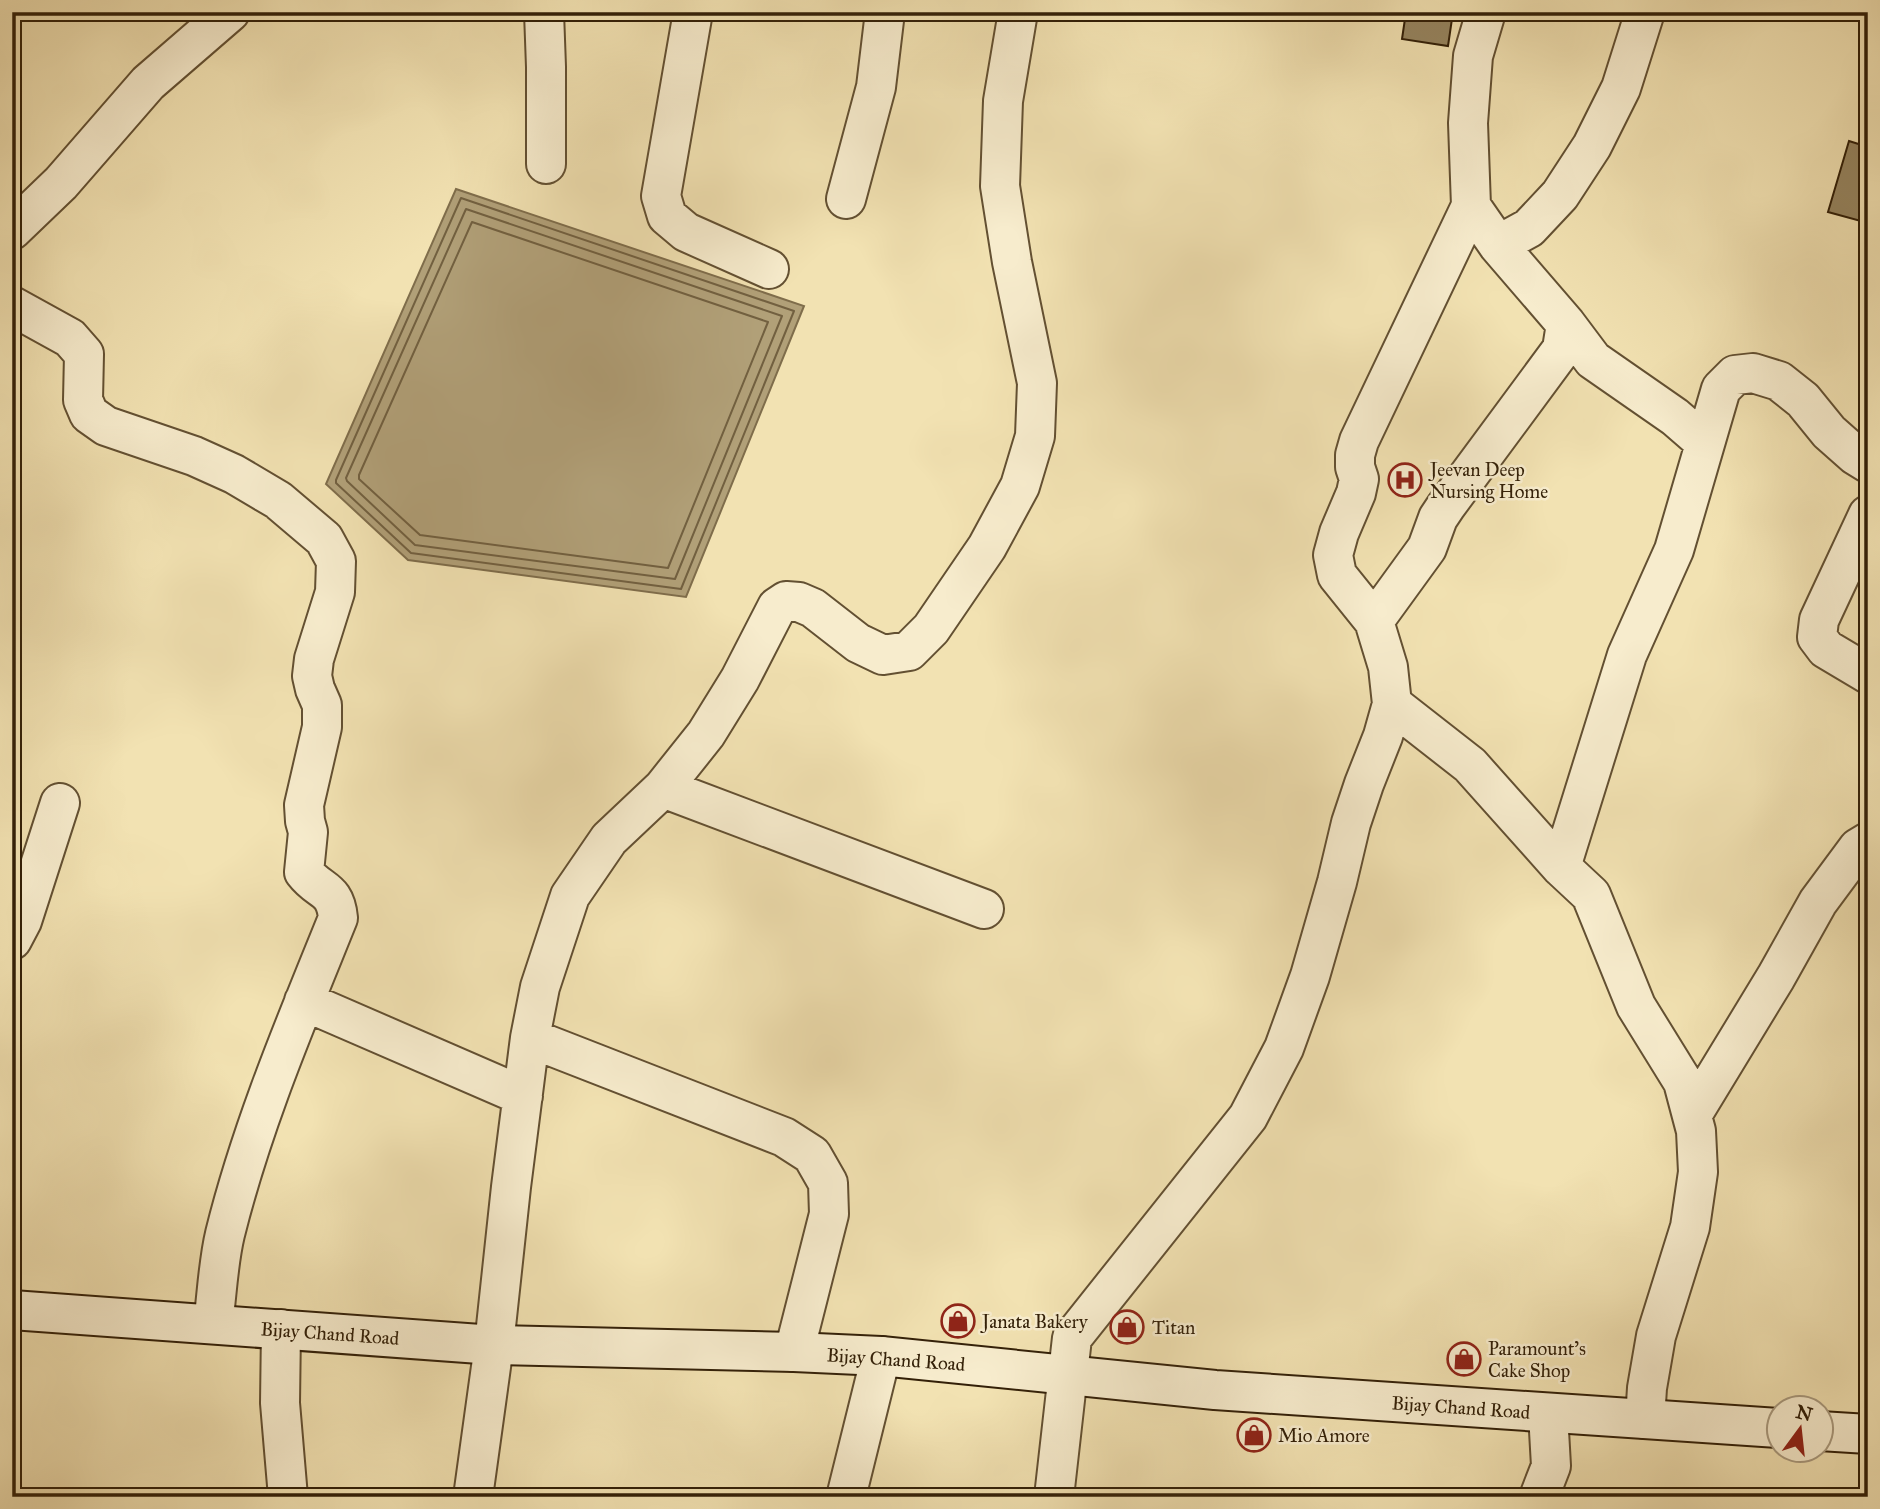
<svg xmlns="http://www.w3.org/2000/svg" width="1880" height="1509" viewBox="0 0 1880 1509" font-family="'IM FELL Great Primer',serif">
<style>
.water{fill:#b1a078;stroke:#7f6d4b;stroke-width:2}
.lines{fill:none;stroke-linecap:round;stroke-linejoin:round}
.shore{stroke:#726040;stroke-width:2}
.building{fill:#968560;stroke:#332008;stroke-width:2}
.street-casing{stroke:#635032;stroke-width:42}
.secondary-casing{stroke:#332008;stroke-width:42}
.street{stroke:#f7eccd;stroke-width:38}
.secondary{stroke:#f7eccd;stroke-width:38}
.labels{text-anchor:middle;stroke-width:5;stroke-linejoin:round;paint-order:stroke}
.poi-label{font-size:19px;fill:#332008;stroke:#f7eccd;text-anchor:start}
.street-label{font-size:19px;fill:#332008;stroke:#f7eccd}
</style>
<rect width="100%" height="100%" fill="#f2e2b2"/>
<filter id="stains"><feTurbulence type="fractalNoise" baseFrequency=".00286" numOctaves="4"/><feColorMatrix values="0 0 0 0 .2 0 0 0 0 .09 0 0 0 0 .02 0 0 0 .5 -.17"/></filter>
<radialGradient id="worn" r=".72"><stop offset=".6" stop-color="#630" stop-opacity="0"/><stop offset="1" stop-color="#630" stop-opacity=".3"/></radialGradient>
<path class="water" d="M456 189 804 306 686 597 408 560 326 484Z"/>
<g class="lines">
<path class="shore" d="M461 198 794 311 681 589 411 553 336 483V480Z
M466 209 782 316 675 579 415 545 347 481 346 478Z
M472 222 768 322 668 568 420 535 359 479V475Z"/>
</g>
<path class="building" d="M1406 12H1453L1448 46 1402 39Z
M1849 141 1868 147V223L1828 212Z"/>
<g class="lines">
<defs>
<path id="street" d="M544 12 546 67V164
M693 12 661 196 667 216 686 232 769 269
M1486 12 1473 56 1468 123 1471 206 1498 245 1566 324 1593 360 1675 417 1705 443
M846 199 876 87 885 12
M12 230 61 183 148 83 230 12
M1498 245 1529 228 1560 195 1592 146 1621 88 1645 12
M12 306 70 338 84 354 83 400 89 414 106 426 194 456 234 474 278 500 324 539 336 561 335 592 314 659 312 676 315 689 322 705V727L304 805 305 821 308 832 304 872C320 893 335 887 338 918 296 1022 252 1125 225 1234 218 1263 217 1295 213 1324
M1868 515 1819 620 1817 637 1826 649 1868 674
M1374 621 1427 548 1438 518 1446 506 1562 349 1566 324
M1392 704 1470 765 1561 867 1591 895 1636 1006 1683 1082 1696 1131 1698 1172 1690 1227 1656 1336 1647 1388 1645 1419
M663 788 984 909
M1561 867 1627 655 1674 550 1721 389 1735 375 1753 373 1779 381 1803 400 1829 432 1855 455 1868 463
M12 940 22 921 60 803
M304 1001 523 1096
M530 1038 784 1137 812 1155 828 1183 829 1214 794 1352
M1692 1115 1776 977 1818 902 1858 848 1868 842
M281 1329 280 1403 288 1497
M473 1497 494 1345 511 1187 530 1038 540 987 570 896 609 839 663 788 706 734 740 679 777 607 786 601 799 602 813 608 858 643 883 655 909 651 931 629 987 547 1020 486 1035 436 1037 383 1012 262 1000 186 1003 101 1018 12
M846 1497 881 1356
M1054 1497 1072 1338 1248 1117 1284 1048 1310 976 1337 882 1351 823 1364 784 1383 736 1392 704 1388 667 1374 621 1337 575 1333 555 1339 533 1356 493 1359 479 1355 467V455L1359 441 1471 206
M1539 1497 1551 1466 1548 1413"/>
<path id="secondary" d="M12 1310 494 1345 794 1352 881 1356 1215 1390 1778 1428
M1820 1431 1868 1434"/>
</defs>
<use href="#street" class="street-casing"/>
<use href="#secondary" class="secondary-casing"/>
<use href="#street" class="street"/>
<use href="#secondary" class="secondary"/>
</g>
<defs>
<symbol id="hospital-ring" viewBox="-11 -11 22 22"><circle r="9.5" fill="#f7eccd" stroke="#8f2418" stroke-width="1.5"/><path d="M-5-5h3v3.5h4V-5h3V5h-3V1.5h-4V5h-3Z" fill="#8f2418"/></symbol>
<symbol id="shop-ring" viewBox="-11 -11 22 22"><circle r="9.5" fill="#f7eccd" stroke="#8f2418" stroke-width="1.5"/><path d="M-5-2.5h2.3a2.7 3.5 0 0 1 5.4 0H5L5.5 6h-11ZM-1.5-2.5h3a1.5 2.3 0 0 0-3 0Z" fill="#8f2418"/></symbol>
</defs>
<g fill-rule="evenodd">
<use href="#hospital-ring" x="1386" y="461" width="38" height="38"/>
<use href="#shop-ring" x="939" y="1302" width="38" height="38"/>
<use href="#shop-ring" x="1108" y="1308" width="38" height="38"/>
<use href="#shop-ring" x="1445" y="1340" width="38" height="38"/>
<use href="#shop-ring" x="1235" y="1416" width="38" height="38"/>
</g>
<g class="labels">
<g class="poi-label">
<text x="1430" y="476">Jeevan Deep<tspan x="1430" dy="22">Nursing Home</tspan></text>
<text x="982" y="1328">Janata Bakery</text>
<text x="1152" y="1334">Titan</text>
<text x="1488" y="1355">Paramount's<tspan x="1488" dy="22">Cake Shop</tspan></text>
<text x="1278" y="1442">Mio Amore</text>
</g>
<g class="street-label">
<text transform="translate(330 1333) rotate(4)" y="7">Bijay Chand Road</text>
<text transform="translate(896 1359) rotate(4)" y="7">Bijay Chand Road</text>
<text transform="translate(1461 1407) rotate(4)" y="7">Bijay Chand Road</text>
</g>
</g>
<rect width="1880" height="1509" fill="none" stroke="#f2e2b2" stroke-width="42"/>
<rect x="14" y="14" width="1852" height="1481" fill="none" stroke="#332008" stroke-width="3.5"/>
<rect x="21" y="21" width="1838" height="1467" fill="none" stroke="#332008" stroke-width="2"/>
<g transform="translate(1800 1429) rotate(15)"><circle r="33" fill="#f7eccd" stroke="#a99a7e" stroke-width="2"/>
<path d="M0-5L12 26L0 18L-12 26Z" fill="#8f2418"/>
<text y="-10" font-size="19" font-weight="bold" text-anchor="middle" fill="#332008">N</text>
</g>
<rect width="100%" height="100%" filter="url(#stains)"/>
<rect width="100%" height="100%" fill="url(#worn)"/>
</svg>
